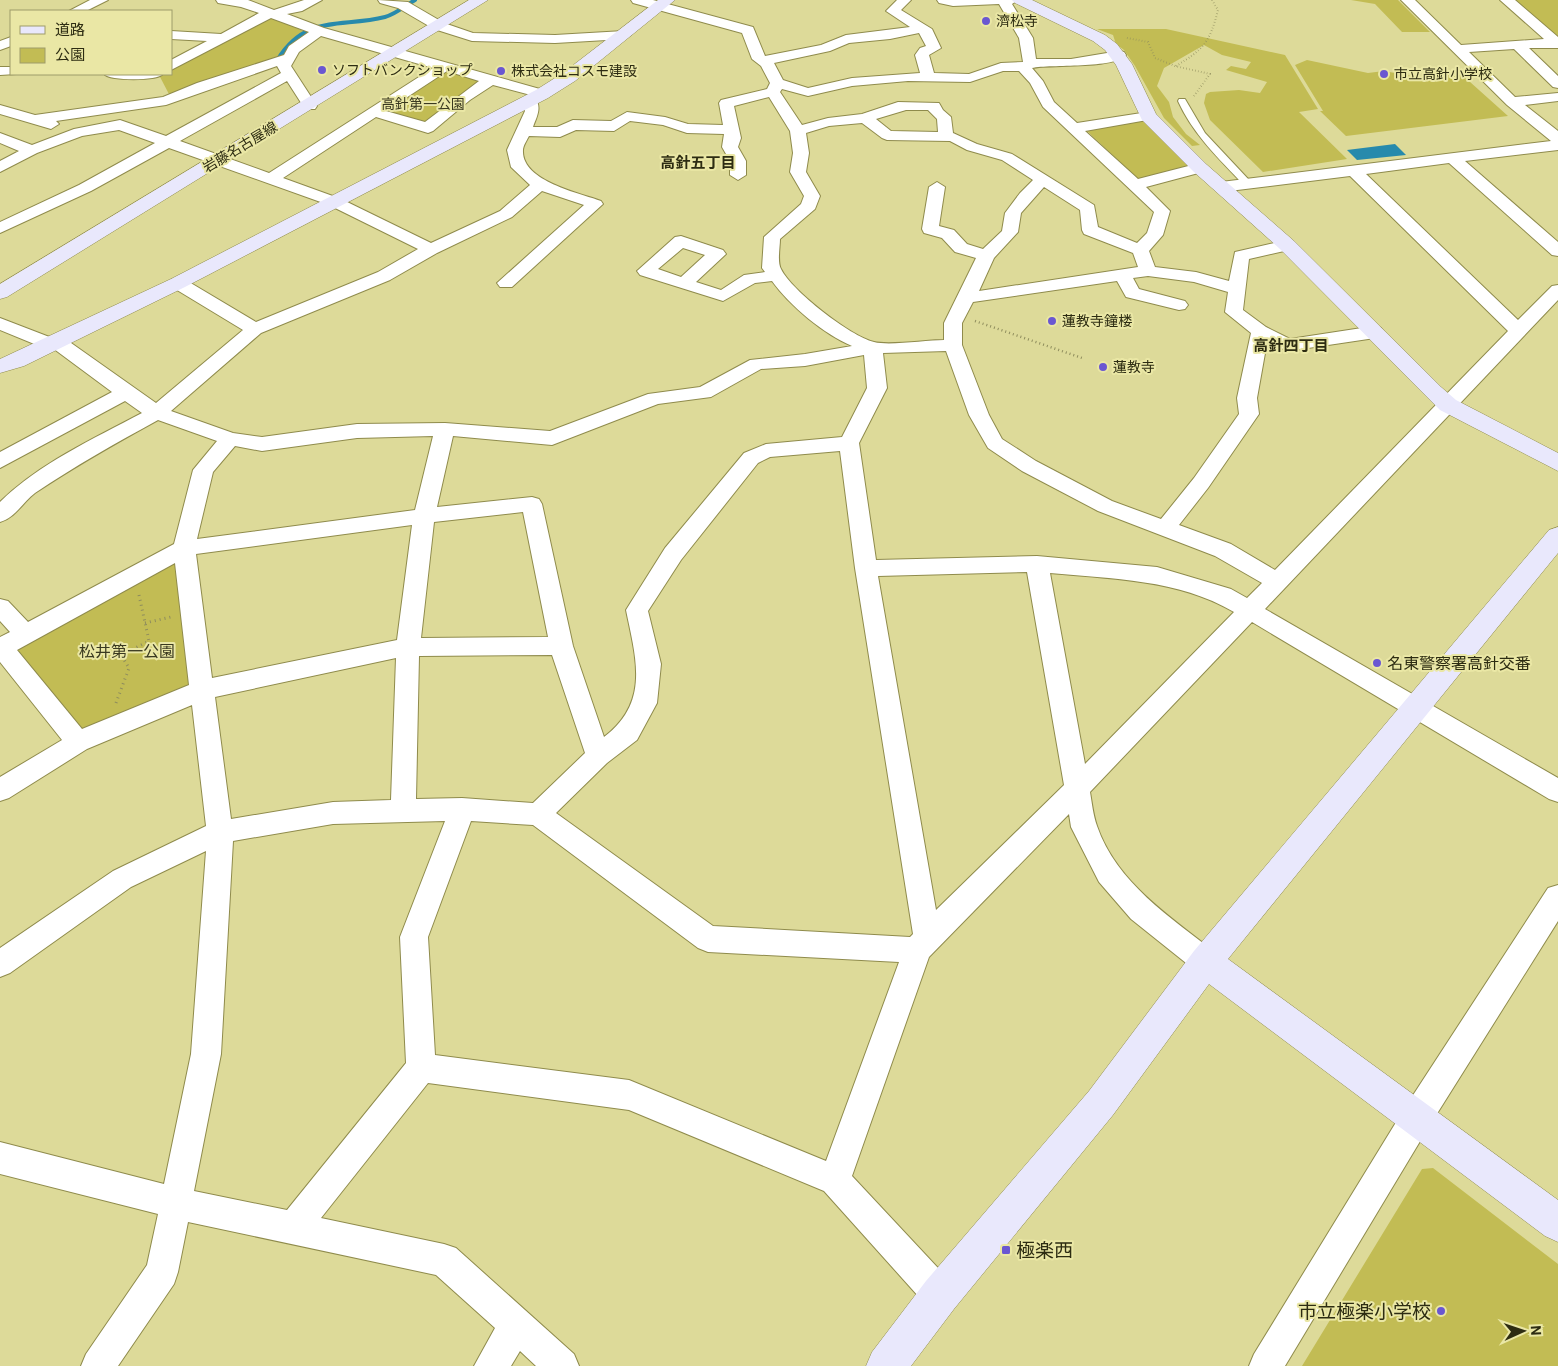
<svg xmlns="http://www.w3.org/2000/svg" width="1558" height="1366" viewBox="0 0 1558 1366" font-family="Roboto,'Noto Sans JP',sans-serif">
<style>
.green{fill:#c2bc54}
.water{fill:#278aac}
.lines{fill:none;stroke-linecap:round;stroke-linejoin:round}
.stream{stroke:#278aac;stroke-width:4}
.lane-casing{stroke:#8f8b4c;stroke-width:2}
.street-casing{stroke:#8f8b4c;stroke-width:2}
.secondary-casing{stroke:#8f8b4c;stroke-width:1}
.path-far2{stroke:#8f8d5d;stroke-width:2;stroke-dasharray:0.5 2.5;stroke-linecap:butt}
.path-far1{stroke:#8f8d5d;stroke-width:2.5;stroke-dasharray:1 3;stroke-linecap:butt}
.path{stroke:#8f8d5d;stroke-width:3;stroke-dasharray:1 4;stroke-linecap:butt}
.lane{fill:#fff;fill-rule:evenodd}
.street{fill:#fff;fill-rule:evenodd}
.secondary{fill:#e9e8fc;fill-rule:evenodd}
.poi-dot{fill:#6a57d1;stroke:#eae7a5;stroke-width:2}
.labels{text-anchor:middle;stroke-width:4;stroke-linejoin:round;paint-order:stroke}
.far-poi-label{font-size:14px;fill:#2d2c12;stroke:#eae7a5;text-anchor:start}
.far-park-label{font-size:14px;fill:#3a3920;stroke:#eae7a5}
.far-street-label{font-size:14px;fill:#2d2c12;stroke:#eae7a5}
.far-neighbourhood-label{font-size:15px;font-weight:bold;fill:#2d2c12;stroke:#eae7a5}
.park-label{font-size:16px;fill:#3a3920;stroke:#eae7a5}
.poi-label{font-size:16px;fill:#2d2c12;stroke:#eae7a5;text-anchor:start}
.near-poi-label{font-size:19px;fill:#2d2c12;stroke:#eae7a5;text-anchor:start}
</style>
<rect width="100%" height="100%" fill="#ddda99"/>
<path class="green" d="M1351 0H1398L1430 32H1402L1375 4Z
M1511 0H1558V38Z
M271 17 308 33 296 40 275 59 171 98 159 75 171 74V69Z
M1097 29H1166L1285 55 1318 109 1299 112 1347 159 1263 172 1210 120 1204 103 1206 94 1210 92 1239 90 1260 93 1267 82 1226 70 1231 66 1246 69 1251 62 1222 55 1204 45 1164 68 1157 86 1169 102 1173 117 1186 134 1200 145 1192 146 1164 118 1135 66 1124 50 1116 44 1113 35Z
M1307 60 1368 73 1384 71 1417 77 1460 73 1508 116 1346 136 1320 111H1323L1295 65Z
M441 71 480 80 424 124 383 112Z
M1144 120 1192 167 1138 179 1086 130Z
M179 555 192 688 75 739 1 647Z
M1433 1168 1558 1264V1366H1302L1422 1169Z"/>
<path class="water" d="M1395 144 1406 155 1357 160 1347 150Z"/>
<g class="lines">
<path class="stream" d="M278 59C306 14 341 28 385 17 396 14 405 6 415 0"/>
<defs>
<path id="lane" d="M1179 99H1185L1205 133 1250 181V185H1244C1219 159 1193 134 1178 101Z"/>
<path id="street" d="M90 0H108L86 11H69Z
M216 0H248L274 10 304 0H322L302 11 287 14 324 28 547 91 549 94 542 98 493 85 470 100 433 131 428 133 376 117 283 178 341 199 431 243 500 211 530 185 511 167 507 150 525 111 523 100 525 97H535C542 108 537 116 533 127H557L573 120 611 121 627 112 665 117 688 124 723 125 719 103 721 100 767 89 770 83 761 66 752 59 742 33 633 3 631 0H653L753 27 765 56 821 45 846 35 910 27 886 11 897 0H911L901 10 932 29 941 48 929 55 934 73 969 74 1001 63 1023 62 1019 38 999 4 953 6 939 3 937 0H1018L1012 4 1033 38 1036 59H1071L1119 51 1124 52 1126 55C1115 69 1050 64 1032 68L1043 81 1054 102 1077 123 1148 112 1153 113 1155 116 1153 119 1085 131 1138 179 1200 163 1208 168 1206 171 1146 187 1170 211 1163 235 1149 251 1155 267 1196 272 1229 281 1235 252 1287 240 1293 241 1295 245 1293 249 1249 259 1243 310 1266 327 1290 339 1375 326 1381 328 1384 332 1381 336 1375 338 1288 351 1267 342 1257 398 1259 414 1208 488 1179 525 1231 544 1275 570 1508 331 1350 176 1221 192 1213 187 1221 182 1551 141 1507 105 1401 0H1415L1461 45 1544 39 1500 0H1515L1558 37V48H1529L1558 76V88L1553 87 1514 49 1469 52 1515 97 1558 93V101L1525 105 1558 131V150L1465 161 1558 242V256L1552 255 1449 163 1366 174 1518 320 1552 286 1558 285V300L1265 609 1558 778V802L1549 799 1252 622 1090 792C1092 803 1093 815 1097 826 1116 882 1171 918 1216 953L1220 962 1216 971 1206 975 1196 971 1131 919 1099 882 1071 827 1069 814 929 957 852 1176 952 1283 957 1295 952 1307 940 1312 928 1307 824 1191 629 1110 428 1083 321 1218 444 1244 456 1248 574 1354 579 1366H536L520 1351 511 1366H474L495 1328 436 1275 188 1222 178 1272 174 1284 118 1366H81L86 1354 147 1265 158 1214 0 1174V1142L164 1184 191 1054 206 851 131 887 10 973 0 977V948L113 871 206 826 192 705 87 749 9 798 0 801V777L62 740 0 662V637L10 632 0 621V599L8 601 28 622 174 544 193 470 217 441 158 420C116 443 75 466 35 493 23 502 15 518 0 522V502C40 463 93 439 142 413L125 401 0 468V452L112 392 54 349 44 348 0 330V318L52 338H64L156 403 243 330 172 287 169 283 172 279H184L256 322 378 272 418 249 329 205 169 148 91 191 0 233V222L79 185 155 143 119 130 82 136 37 153 0 172V161L19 151 0 143V133L32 145 74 129 120 120 166 136 281 73 277 66 166 105 56 121 59 124 51 129 0 114V105L35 115 163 97 197 83 284 55 289 46 309 32 271 18 171 70V60L207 41 171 39V31L221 34 259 13 241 7 218 3ZM919 33 926 46 920 48 915 55 920 73 852 78 808 88 783 80 774 63 830 51 849 43 890 39ZM321 36 433 68 269 173 180 141 287 81 305 109H315L317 106 291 66 299 52ZM447 71 479 81 425 122 386 111ZM1003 71H1019L1030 83 1043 107 1154 212 1147 233 1137 243 1098 227 1094 205 1012 154 977 144 953 133 951 117 943 110 939 103 898 102 862 114 828 118 802 125 780 92 782 89 808 96 852 86 908 81 970 82ZM769 97 790 131 793 153 790 172 804 196 801 204 764 237 762 268 765 272 744 275 721 290 696 282 726 254 723 250 681 236 675 237 637 271 640 275 723 301 755 283 772 281C790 306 824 334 852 346L805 354 750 360 700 387 648 394 550 431 445 423 357 424 262 437 233 433 171 411 261 333 390 280 437 253 512 217 542 191 584 205 497 283 500 287H512L603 204 601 201C579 193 521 181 523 150 523 146 527 140 529 136L560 137 576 130 614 131 630 121 663 125 687 133 724 134 722 147 730 161V175L738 180 746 175V161L738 147 741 138 734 106ZM906 110H928L937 119 938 132 891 131 876 119ZM862 123 882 138 887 140 950 141 967 150 1002 160 1033 180 1020 193 1005 213 1002 231 983 249 967 244 954 230 939 226 945 187 937 182 929 187 922 229 924 233 942 238 955 252 976 258 944 323V340C927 340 889 346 874 342 850 336 792 291 781 269 777 262 780 247 780 239L815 209 820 196 806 172 809 153 806 133 829 126ZM1044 187 1080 210 1082 230 1084 234 1133 253 1138 267 979 291 994 258 1018 232 1021 213ZM683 248 705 255 681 277 658 269ZM1148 276 1194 282 1228 292 1225 312 1251 333 1237 398 1239 414 1194 478 1161 519 1112 501 1036 461 1002 439 989 415 962 345V323L973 302 1117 281 1126 297 1179 310 1185 309 1188 305 1185 301 1139 289 1133 278ZM946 351 969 415 988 448 1022 471 1098 511 1215 556 1262 583 1247 598 1231 589 1157 567 1037 556 876 560 859 443 887 388 883 353ZM864 355 867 388 842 437 766 444 744 453 665 548 626 610C636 659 650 702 604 737L573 646 542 504 539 499 532 497 437 507 453 436 552 445 658 404 711 397 761 369 805 366ZM433 436 415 510 197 539 213 472 235 446 262 451 357 438ZM840 451 855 568 913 934 910 937 713 926 556 813 607 763 637 740 657 703 661 664 648 611 681 560 758 463 770 457ZM523 512 548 637 421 638 434 522ZM412 525 397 640 212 678 196 554ZM175 563 189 685 82 729 17 650ZM1027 572 1064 785 936 910 878 576ZM1050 573C1112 579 1178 579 1234 612L1085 764ZM552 655 585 753 533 803 462 798 416 799 419 656ZM396 658 391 800 333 802 231 819 215 697ZM445 821 400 937 406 1063 287 1210 194 1191 221 1054 233 841 333 824ZM471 821 533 825 698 948 708 952 899 962 826 1161 629 1080 435 1055 428 937Z
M378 0 408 2 444 23 473 33 555 35 624 31 631 35 624 39 555 43 472 41 434 29 398 8 380 3Z
M11 37V46L0 50V41Z
M0 67H11V74H16L0 75Z
M104 74H163C158 81 109 81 104 74Z
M1558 885V921L1428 1128 1285 1366H1249L1254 1354 1406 1106 1548 888Z"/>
<path id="secondary" d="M469 0H488L7 297 0 299V284Z
M658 0H675L575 81 548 98 185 287 24 366 0 373V359L171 279 536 90 563 73Z
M1012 0H1032L1105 35 1117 44 1132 64 1156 114 1206 164 1294 241 1441 387 1456 400 1558 453V471L1440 410 1280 249 1194 172 1142 120 1116 65 1105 50 1093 41 1015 3Z
M1558 527V553L1228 959 1558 1200V1242L1545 1236 1209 984 1113 1115 954 1309 911 1366H866L872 1352 926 1281 1089 1091 1194 951 1549 530Z"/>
</defs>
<use href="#lane" class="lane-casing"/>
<use href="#street" class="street-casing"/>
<use href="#secondary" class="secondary-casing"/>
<path class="path-far2" d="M1127 38 1148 42 1155 58 1175 66 1210 74 1194 96
M1176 66C1204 49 1210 42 1218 10L1212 0"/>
<path class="path-far1" d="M975 321 1082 358"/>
<path class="path" d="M145 623 171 617
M116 703 129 668 121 655 149 641 139 595"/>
<use href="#lane" class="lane"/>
<use href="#street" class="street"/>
<use href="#secondary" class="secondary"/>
</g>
<g class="poi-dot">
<circle cx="986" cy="21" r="5"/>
<circle cx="322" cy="70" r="5"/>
<circle cx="501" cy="71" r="5"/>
<circle cx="1384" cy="74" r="5"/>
<circle cx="1052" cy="321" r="5"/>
<circle cx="1103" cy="367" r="5"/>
<circle cx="1377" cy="663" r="5"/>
<rect x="1001" y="1245" width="10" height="10" rx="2.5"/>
<circle cx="1441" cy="1311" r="5"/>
</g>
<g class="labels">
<g class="far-poi-label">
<text x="996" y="26">濟松寺</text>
<text x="332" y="75">ソフトバンクショップ</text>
<text x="511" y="76">株式会社コスモ建設</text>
<text x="1394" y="79">市立高針小学校</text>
<text x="1062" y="326">蓮教寺鐘楼</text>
<text x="1113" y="372">蓮教寺</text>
</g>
<g class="far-park-label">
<text x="423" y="109">高針第一公園</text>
</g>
<g class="far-street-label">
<text transform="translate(240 147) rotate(-31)" y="5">岩藤名古屋線</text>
</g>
<g class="far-neighbourhood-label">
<text x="698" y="168">高針五丁目</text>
<text x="1291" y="351">高針四丁目</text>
</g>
<g class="park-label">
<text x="127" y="657">松井第一公園</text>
</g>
<g class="poi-label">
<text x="1387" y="669">名東警察署高針交番</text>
</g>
<g class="near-poi-label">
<text x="1016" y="1257">極楽西</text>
<text x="1431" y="1318" text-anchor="end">市立極楽小学校</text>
</g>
</g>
<rect x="10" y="10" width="162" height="65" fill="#eae7a5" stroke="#9e9c6a"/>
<rect x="20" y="26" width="25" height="8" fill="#e9e8fc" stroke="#9e9c6a"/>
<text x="55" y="35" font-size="15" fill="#2d2c12">道路</text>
<rect x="20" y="48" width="25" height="15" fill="#c2bc54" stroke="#9e9c6a"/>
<text x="55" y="60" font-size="15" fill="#2d2c12">公園</text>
<g transform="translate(1523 1331) rotate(87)" stroke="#eae7a5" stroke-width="4" paint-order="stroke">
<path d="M0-4L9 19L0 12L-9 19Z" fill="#2d2c12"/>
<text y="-8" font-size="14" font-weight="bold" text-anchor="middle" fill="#2d2c12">N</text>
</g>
</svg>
